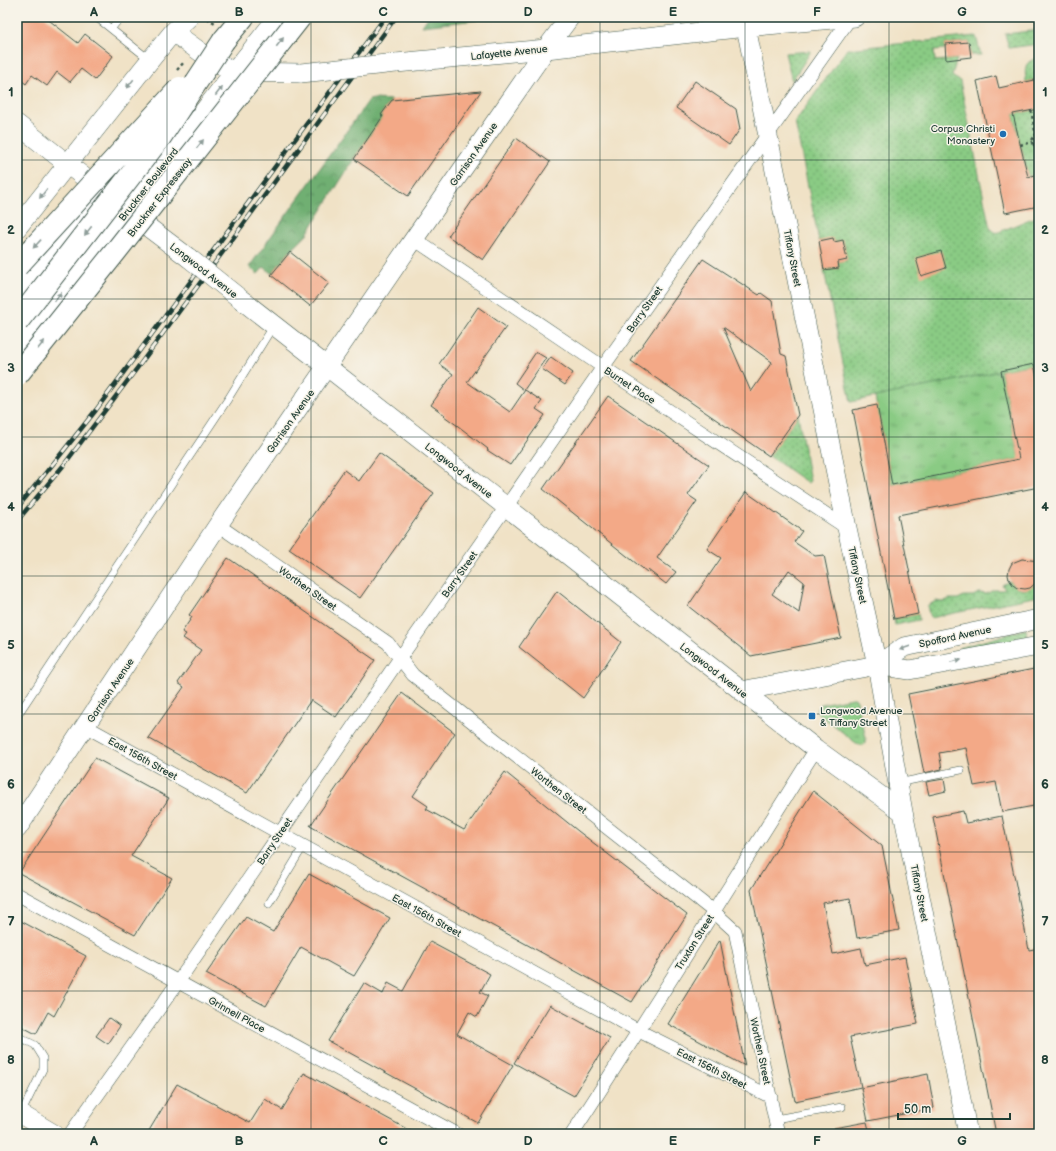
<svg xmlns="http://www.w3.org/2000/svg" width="1056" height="1151" viewBox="0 0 1056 1151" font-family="'Balsamiq Sans',sans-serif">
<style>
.grass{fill:url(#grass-dots);stroke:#54845c}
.forest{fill:url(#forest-crowns);stroke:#477653}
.park{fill:url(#park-tufts);stroke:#54845c}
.building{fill:#f3a987;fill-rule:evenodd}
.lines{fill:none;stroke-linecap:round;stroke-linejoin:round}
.lane-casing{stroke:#3e564a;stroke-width:8}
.street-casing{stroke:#3e564a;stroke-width:14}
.secondary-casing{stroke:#3e564a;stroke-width:20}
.highway-casing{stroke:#3e564a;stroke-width:24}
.path{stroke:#3e564a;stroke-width:2.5;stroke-dasharray:3 3;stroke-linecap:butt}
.lane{stroke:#fff;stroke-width:7}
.street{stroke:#fff;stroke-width:13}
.secondary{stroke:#fff;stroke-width:19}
.highway{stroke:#fff;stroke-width:22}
.rail-casing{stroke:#1f3d34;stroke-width:4.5}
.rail{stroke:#f7f3e8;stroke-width:3;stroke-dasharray:9;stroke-linecap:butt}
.secondary-bridge-casing{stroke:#3e564a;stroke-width:20;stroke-linecap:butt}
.highway-bridge-casing{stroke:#3e564a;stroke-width:24;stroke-linecap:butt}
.secondary-bridge{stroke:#fff;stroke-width:19}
.highway-bridge{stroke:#fff;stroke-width:22}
.oneway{fill:#8f9e9a}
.grid{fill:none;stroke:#1f3d34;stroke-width:1;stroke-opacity:0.55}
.poi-dot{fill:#1f6fb2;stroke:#f7f3e8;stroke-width:1.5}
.labels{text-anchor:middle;stroke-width:3;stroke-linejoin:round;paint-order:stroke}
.street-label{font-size:10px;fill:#1f3d34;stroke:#f7f3e8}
.poi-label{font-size:10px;fill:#1f3d34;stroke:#f7f3e8;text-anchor:end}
.neatline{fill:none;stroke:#1f3d34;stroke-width:1.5}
.grid-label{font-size:13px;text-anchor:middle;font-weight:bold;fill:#1f3d34}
</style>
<defs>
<pattern id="grass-dots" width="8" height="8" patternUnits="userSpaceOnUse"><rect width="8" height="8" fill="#8acb84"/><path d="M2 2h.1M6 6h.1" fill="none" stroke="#70a66d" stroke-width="1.8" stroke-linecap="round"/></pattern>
<pattern id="forest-crowns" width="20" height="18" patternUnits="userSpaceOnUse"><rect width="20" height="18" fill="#6faf72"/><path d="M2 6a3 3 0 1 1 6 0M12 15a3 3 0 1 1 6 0" fill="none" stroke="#5b905e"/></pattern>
<pattern id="park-tufts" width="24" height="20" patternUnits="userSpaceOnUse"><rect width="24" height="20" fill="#8acb84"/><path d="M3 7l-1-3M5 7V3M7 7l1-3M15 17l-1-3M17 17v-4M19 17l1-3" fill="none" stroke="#70a66d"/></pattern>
</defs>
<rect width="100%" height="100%" fill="#f7f3e8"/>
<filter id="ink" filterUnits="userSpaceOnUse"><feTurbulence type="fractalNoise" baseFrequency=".025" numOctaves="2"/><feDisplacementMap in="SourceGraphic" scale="8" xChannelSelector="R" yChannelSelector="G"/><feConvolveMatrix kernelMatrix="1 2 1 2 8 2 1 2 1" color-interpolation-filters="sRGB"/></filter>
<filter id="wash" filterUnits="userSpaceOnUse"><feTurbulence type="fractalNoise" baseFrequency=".012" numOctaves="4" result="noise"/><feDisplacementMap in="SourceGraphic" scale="16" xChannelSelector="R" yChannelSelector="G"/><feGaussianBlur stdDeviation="0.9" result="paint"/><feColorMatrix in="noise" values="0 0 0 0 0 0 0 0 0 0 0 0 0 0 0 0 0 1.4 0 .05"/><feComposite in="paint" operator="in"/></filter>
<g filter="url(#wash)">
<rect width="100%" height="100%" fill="#f0e2c6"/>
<path class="grass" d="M1039 30V44L1009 48 1005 34Z
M976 36 981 55H971L969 42 945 44V49L934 50 935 61 957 59 952 75 953 77 960 81 987 214C989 221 989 235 999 232L1030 219 1039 217V388L1034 364 851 402 824 270 838 268V262L847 260 843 241 834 242 833 239 819 241 795 122 847 49Z
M811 51 792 81 785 53Z
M1039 58V79L1026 82C1025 69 1023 61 1039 58Z
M1039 109V136H1035L1032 140 1034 145 1039 146V174L1028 177 1013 114Z
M798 415 810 481 808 483 769 456Z
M1039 578V596L930 618 927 606 936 601 943 602 949 599H958L964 596H973L979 593 987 594 993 590H1003L1005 589 1002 585 1010 581C1019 595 1031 590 1039 578Z
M918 614 919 620 895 625 894 619Z
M1026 629 1028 639 960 652 959 648Z"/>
<path class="forest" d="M428 17H478L477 20 422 26Z
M374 99 392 100 381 115 383 117 354 159 305 237 290 252 272 274 264 267 258 274 249 267 369 100Z"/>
<path class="park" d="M1001 371 1019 459 892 485 875 397Z
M852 698H855L857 701 866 738V741L863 745H860L856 743 817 712V708L821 704Z"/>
<g id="blocks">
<path class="building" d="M17 17H45L78 43 85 34 113 56 95 80 81 69 70 82 57 72 47 86 32 75 26 84 17 77Z
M969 42 971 57 946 60 945 44Z
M996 76 999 88 1039 79V109L1013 114 1028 177 1039 174V206L1005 213 977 81Z
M695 81 736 109 740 129 729 145 676 108Z
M481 91 408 196 354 159 383 116 381 115 392 100Z
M516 138 550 162 483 260 448 236Z
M833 238 834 242 843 240 847 260 838 262 839 268 824 270 819 241Z
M941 251 946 268 921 276 916 258Z
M290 252 329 283 310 306 271 275Z
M703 259 759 295 761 293 772 301 781 354 786 356 798 415 769 456 631 361ZM723 327 772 362 751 392Z
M478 307 506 327 467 382 510 412 525 390 542 401 536 409 545 415 510 465 487 450 488 449 458 426 444 416 445 415 431 405 453 374 439 364Z
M536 352 546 358 524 390 515 383Z
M551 357 573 373 565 385 542 369Z
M1034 364 1039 388V487L898 515 918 614 894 619 853 410 877 405 892 485 1019 459 1001 371Z
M608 396 709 465 688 495 697 501 657 558 676 572 666 584 648 570 647 572 543 489Z
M379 453 434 493 360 598 289 549 344 470 359 481Z
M746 492 802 531 794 542 815 556 824 555 841 638 751 656 688 606 721 558 707 549ZM789 570 804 582 799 613 772 594Z
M228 558 375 660 336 717 311 700 247 793 148 738 184 687 178 683 201 650 183 638 186 634 182 632 192 617 189 615Z
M1022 559 1039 561V580L1030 588 1025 589 1017 588 1013 585 1009 579 1008 575 1009 569 1012 563Z
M557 591 621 642 583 698 519 647Z
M1039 668V805L1002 812 996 782 974 786 966 748 939 753 942 769 924 773 908 694Z
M402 693 455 733 413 796 428 806 426 809 464 830 505 772 578 831 687 915 632 1002 310 826Z
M95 758 169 798 131 856 172 878 135 935 19 873Z
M944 779 946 791 929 795 926 782Z
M813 791 882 846 899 930 857 938 850 898 823 903 833 954 861 948 865 965 905 957 918 1024 850 1037 861 1087 795 1101 751 890Z
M963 811 966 823 1002 816 1029 950 1039 948V1134H996L933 817Z
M309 874 390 918 354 976 301 947 266 1006 206 974 246 917 273 932Z
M17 919 86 956 54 1016 48 1012 36 1034 17 1024Z
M720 940 745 1066 668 1024Z
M430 942 490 974 480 992 488 996 477 1017 469 1012 457 1034 513 1065 478 1123 328 1041 364 983 383 994 388 983 403 991Z
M550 1005 610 1038 574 1096 514 1063Z
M109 1018 120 1026 108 1044 96 1036Z
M304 1073 416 1134H147L177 1084 250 1123 265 1099 282 1110Z
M928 1074 934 1108 868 1121 861 1088Z
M867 1122 870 1134H835L834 1128Z"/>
</g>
</g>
<g filter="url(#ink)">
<use href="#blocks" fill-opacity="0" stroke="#3e564a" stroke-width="1"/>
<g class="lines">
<defs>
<path id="lane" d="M96 17 150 60
M111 29 121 17
M17 716 228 399 274 325
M898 783 961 770
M269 903 303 847
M17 1036 35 1045 43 1058V1069L21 1114
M775 1119 842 1107"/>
<path id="street" d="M414 239 603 367 847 528
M218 525 388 643 413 675 713 911 735 931 778 1134
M85 726 639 1031 771 1097
M17 894 457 1134
M70 1134 178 982 400 658 506 507 603 367 851 17
M572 1134C655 1007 735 877 816 749"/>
<path id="secondary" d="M744 17 847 528 877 665 903 812 968 1134
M173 32 206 56 234 72 301 73
M396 63 546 49 746 27 855 17
M17 124 104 193
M128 212 189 258
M17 228 142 70 173 32 189 17
M17 291 45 255 103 191 129 156
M243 301 816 749 903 812
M17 350 76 273 127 211 234 72 278 17
M877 665 904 647 1039 619
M741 691 877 665 909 670 1039 646
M17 829 218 525 414 239 546 49 570 17
M17 1112 54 1134"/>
<path id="highway" d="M224 40 243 17"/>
</defs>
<use href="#lane" class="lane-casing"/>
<use href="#street" class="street-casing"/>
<use href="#secondary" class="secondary-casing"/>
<use href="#highway" class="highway-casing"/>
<path class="path" d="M207 18 215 23
M177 70 185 61
M1031 110 1036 136
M1039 136H1035L1032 140 1034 145 1039 146
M1020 145 1033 142"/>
<use href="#lane" class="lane"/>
<use href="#street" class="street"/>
<use href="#secondary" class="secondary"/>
<use href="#highway" class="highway"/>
<defs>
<path id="rail" d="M17 508 57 459 96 410 385 17
M17 521 63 466 141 363 396 17"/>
</defs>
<use href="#rail" class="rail-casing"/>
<use href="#rail" class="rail"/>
<defs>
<path id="secondary-bridge" d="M301 73 396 63
M189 258 243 301"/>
<path id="highway-bridge" d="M17 266 180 88
M17 322 161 136 224 40
M17 375 116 251 300 17"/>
</defs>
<use href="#secondary-bridge" class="secondary-bridge-casing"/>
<use href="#highway-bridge" class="highway-bridge-casing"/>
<use href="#secondary-bridge" class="secondary-bridge"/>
<use href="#highway-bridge" class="highway-bridge"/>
</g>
<defs><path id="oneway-solid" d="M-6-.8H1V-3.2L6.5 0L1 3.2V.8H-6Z"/></defs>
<g class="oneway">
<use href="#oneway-solid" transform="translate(280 42) rotate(-52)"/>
<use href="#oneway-solid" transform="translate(130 84) rotate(128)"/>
<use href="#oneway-solid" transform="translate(219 91) rotate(-53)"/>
<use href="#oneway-solid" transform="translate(200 144) rotate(-52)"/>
<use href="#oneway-solid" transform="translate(43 194) rotate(128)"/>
<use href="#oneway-solid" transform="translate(88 231) rotate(128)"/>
<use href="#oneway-solid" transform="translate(37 244) rotate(133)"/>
<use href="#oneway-solid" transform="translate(58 297) rotate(-53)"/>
<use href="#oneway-solid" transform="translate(41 345) rotate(-51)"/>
<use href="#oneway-solid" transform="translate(905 648) rotate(160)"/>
<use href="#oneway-solid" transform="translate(956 661) rotate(-10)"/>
</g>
</g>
<path class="grid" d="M167 17V1134M311 17V1134M456 17V1134M600 17V1134M745 17V1134M889 17V1134M17 160H1039M17 299H1039M17 437H1039M17 576H1039M17 714H1039M17 852H1039M17 991H1039"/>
<g class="poi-dot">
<circle cx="1003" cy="134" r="4"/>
<rect x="808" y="712" width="8" height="8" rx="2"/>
</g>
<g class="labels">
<g class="street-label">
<text transform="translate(509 52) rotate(-6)" y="4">Lafayette Avenue</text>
<text transform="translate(473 154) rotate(-55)" y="4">Garrison Avenue</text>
<text transform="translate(148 184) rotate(-52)" y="4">Bruckner Boulevard</text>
<text transform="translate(159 197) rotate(-52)" y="4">Bruckner Expressway</text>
<text transform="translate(793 258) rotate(79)" y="4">Tiffany Street</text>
<text transform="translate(204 270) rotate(38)" y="4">Longwood Avenue</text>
<text transform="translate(644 309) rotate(-55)" y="4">Barry Street</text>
<text transform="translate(630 385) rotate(33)" y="4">Burnet Place</text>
<text transform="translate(290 421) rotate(-55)" y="4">Garrison Avenue</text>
<text transform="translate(459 470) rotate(38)" y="4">Longwood Avenue</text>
<text transform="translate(459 574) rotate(-55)" y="4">Barry Street</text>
<text transform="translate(858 575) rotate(78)" y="4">Tiffany Street</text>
<text transform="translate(308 588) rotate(35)" y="4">Worthen Street</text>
<text transform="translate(955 636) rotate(-12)" y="4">Spofford Avenue</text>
<text transform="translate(714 670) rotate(38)" y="4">Longwood Avenue</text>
<text transform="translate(110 690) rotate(-56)" y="4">Garrison Avenue</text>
<text transform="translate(143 758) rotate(29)" y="4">East 156th Street</text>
<text transform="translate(559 790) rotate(38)" y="4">Worthen Street</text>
<text transform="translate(274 841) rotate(-56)" y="4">Barry Street</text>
<text transform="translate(920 893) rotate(79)" y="4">Tiffany Street</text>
<text transform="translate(427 915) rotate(29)" y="4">East 156th Street</text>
<text transform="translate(694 942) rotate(-58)" y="4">Truxton Street</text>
<text transform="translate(237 1014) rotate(29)" y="4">Grinnell Place</text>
<text transform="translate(761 1051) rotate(78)" y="4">Worthen Street</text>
<text transform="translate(712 1068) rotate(27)" y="4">East 156th Street</text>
</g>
<g class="poi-label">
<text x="995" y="132">Corpus Christi<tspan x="995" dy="12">Monastery</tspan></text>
<text x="820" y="714" text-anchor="start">Longwood Avenue<tspan x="820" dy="12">&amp; Tiffany Street</tspan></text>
</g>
</g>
<rect width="1056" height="1151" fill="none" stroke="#f7f3e8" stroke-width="44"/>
<path d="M898 1113v6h112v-6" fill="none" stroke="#1f3d34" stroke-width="2"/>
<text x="904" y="1113" font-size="12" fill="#1f3d34" stroke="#f7f3e8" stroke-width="3" paint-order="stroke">50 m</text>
<rect x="22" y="22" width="1012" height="1107" class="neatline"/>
<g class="grid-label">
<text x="94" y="16">A</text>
<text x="239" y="16">B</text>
<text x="383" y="16">C</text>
<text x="528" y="16">D</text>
<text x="673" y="16">E</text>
<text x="817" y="16">F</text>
<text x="962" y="16">G</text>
<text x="11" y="96">1</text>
<text x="1045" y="96">1</text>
<text x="11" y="234">2</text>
<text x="1045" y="234">2</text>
<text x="11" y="372">3</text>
<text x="1045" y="372">3</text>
<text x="11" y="511">4</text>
<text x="1045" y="511">4</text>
<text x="11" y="649">5</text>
<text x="1045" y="649">5</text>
<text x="11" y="788">6</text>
<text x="1045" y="788">6</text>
<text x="11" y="926">7</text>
<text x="1045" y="926">7</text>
<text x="11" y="1064">8</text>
<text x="1045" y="1064">8</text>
<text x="94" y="1145">A</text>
<text x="239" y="1145">B</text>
<text x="383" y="1145">C</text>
<text x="528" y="1145">D</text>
<text x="673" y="1145">E</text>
<text x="817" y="1145">F</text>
<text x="962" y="1145">G</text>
</g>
</svg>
